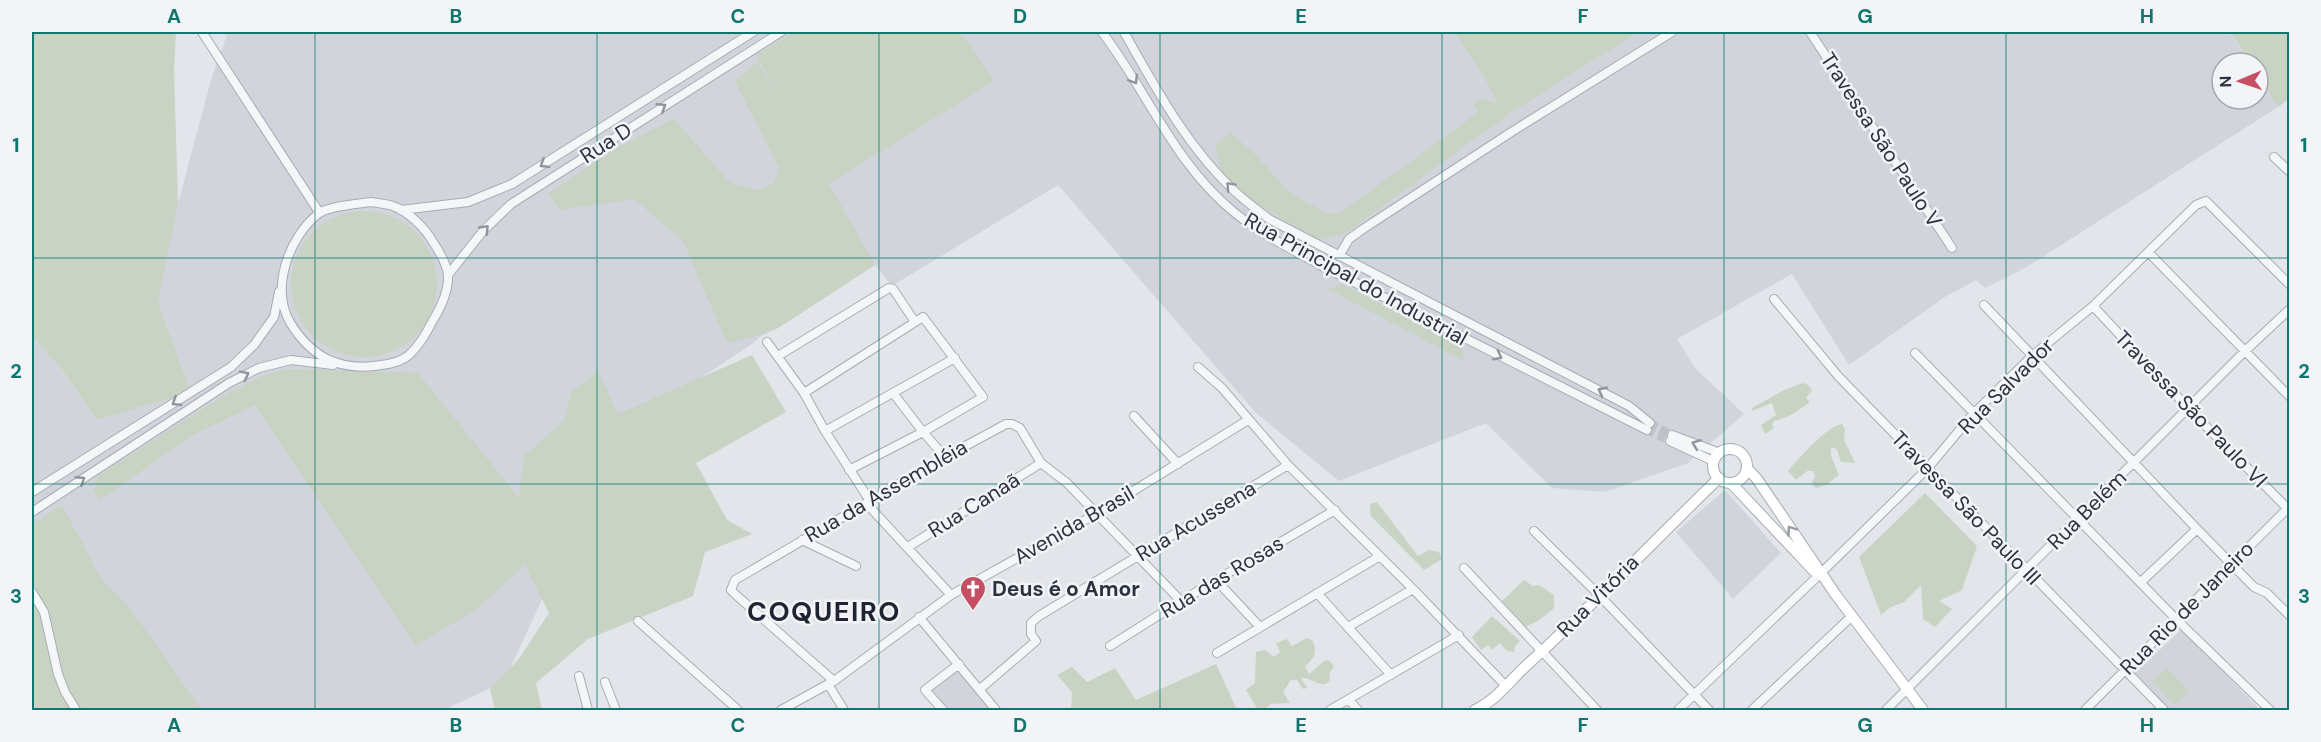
<svg xmlns="http://www.w3.org/2000/svg" width="2321" height="742" viewBox="0 0 2321 742" font-family="'DM Sans',sans-serif">
<style>
.built{fill:#d1d4db}
.green{fill:#c8d3c4}
.lines{fill:none;stroke-linecap:round;stroke-linejoin:round}
.street-tunnel{stroke:#bdc1c8;stroke-width:8;stroke-dasharray:8 4;stroke-linecap:butt}
.street-casing{stroke:#a7acb4;stroke-width:10}
.secondary-casing{stroke:#a7acb4;stroke-width:12}
.street{stroke:#f5f6f8;stroke-width:8}
.secondary{stroke:#fff;stroke-width:10}
.oneway{stroke:#90949c}
.oneway2{stroke:#9599a0}
.grid{fill:none;stroke:#0f766e;stroke-width:1.5;stroke-opacity:0.55}
.labels{text-anchor:middle;stroke-width:5;stroke-linejoin:round;paint-order:stroke}
.street-label{font-size:21px;fill:#2b3341;stroke:#f2f4f7}
.poi-label{font-size:21px;font-weight:bold;fill:#2b3341;stroke:#f2f4f7;text-anchor:start}
.district-label{font-size:27px;font-weight:bold;letter-spacing:1.5px;fill:#1d2432;stroke:#f2f4f7}
.neatline{fill:none;stroke:#0f766e;stroke-width:2}
.grid-label{font-size:20px;text-anchor:middle;font-weight:bold;fill:#0f766e}
</style>
<rect width="100%" height="100%" fill="#e2e5ea"/>
<path class="built" d="M228 32H2229L2250 63H2222V99H2258V76L2278 107 2025 268 1985 288 1976 280 1945 297 1849 365 1792 274 1677 339 1695 368 1744 414 1688 463 1605 492 1552 488 1486 423 1339 481 1256 413 1058 185 892 286 875 265 778 328 761 336 752 344 619 432 504 682 443 710H32V329L97 420 191 392 158 302 160 271 211 80Z
M1725 490 1781 553 1733 599 1676 532Z
M2182 629 2260 710H2169L2135 673Z
M958 669 991 710H946L931 692Z"/>
<path class="green" d="M32 32H176L174 70 178 204 158 302 191 392 97 420 61 369 32 335Z
M794 32H960L994 81 829 184 875 265 778 328 757 336 727 343 683 241 634 199 559 210 549 193 615 149 674 119 730 183 759 190 774 183 779 168 735 81 758 62 785 106 756 55Z
M1455 32H1638L1510 113 1346 233 1321 240C1294 226 1233 195 1220 167 1217 161 1217 151 1216 144L1231 133 1255 154 1288 191 1325 213H1340L1479 112 1473 105 1482 99 1497 103 1493 92Z
M2230 32H2289V99L2278 107 2258 75V63H2250Z
M291 284a73 73 0 1 1 146 0a73 73 0 1 1-146 0Z
M1342 284 1462 346 1464 361 1328 289Z
M752 355 786 412 696 463 727 520 752 534 705 552 693 596 588 639 536 683 542 710H495L490 689 518 660 549 613 525 565 476 610 416 645 255 405 193 435 100 500 94 490 99 475 226 394 261 376 288 369 418 373 519 498 524 456 564 420 571 393 598 371 618 414Z
M1803 383 1808 385 1812 390 1806 398 1810 402C1798 411 1788 418 1774 421L1772 424 1774 428 1765 434 1761 425 1776 415 1772 403 1752 411V408L1784 390Z
M1842 424 1845 429 1844 440 1855 463 1841 462 1837 449 1831 447V456L1839 475 1826 485 1816 488 1812 484 1815 475 1813 471H1807L1796 480 1788 471C1798 459 1827 426 1842 424Z
M1925 493 1977 546 1962 590 1939 601 1952 609 1935 627 1923 619 1921 585 1904 602 1891 607 1881 615 1859 557Z
M1377 502 1418 556 1429 550 1439 552 1442 559 1424 570 1370 515V504Z
M62 505 102 580 130 608 202 710H32V524Z
M1524 580 1533 586 1539 585 1554 595V608L1538 621 1525 627 1502 601Z
M1492 616 1520 641 1515 646 1514 652 1507 651 1500 643 1492 650 1488 645 1481 650 1472 637Z
M1307 638 1313 641C1317 652 1315 658 1305 666L1309 674 1324 661 1329 660 1334 666 1329 674 1330 680 1326 684C1317 685 1309 677 1301 678L1307 688 1303 689 1297 680H1291L1283 692 1290 703 1271 704 1263 710H1258L1246 690 1255 683 1256 652 1265 650 1274 657 1280 652 1276 643 1287 639 1292 646Z
M1216 664 1237 710H1071L1072 692 1057 675 1072 667 1087 682 1115 668 1136 700Z
M2166 668 2189 691 2175 705 2152 681Z"/>
<g class="lines">
<path class="street-tunnel" d="M1650 423 1672 435
M1647 430 1670 441"/>
<defs>
<path id="street" d="M202 32 319 212
M1102 32C1147 91 1175 165 1235 213 1261 234 1293 250 1322 266L1647 430
M1124 32C1156 89 1190 152 1240 196 1249 204 1259 211 1269 219L1629 406 1650 423
M1810 32 1952 248
M2274 157 2290 172
M371 202C378 203 387 204 393 206 409 212 425 228 433 242 439 251 447 265 448 275 449 291 440 309 432 322 426 334 419 346 409 355 400 363 385 365 374 366 337 370 311 356 291 324 270 290 288 238 318 214 327 206 358 204 371 202Z
M401 210 468 202 512 184 753 32
M2149 253 2290 397
M1339 256 1349 239 1363 229 1513 131 1672 32
M448 275 483 231 511 204 781 32
M1774 299 1839 377 2164 710
M1984 305 2197 529 2254 587 2267 593 2290 616
M2093 306 2188 408 2290 511
M767 342 804 393 825 431 870 501
M1915 353 2177 620 2270 710
M778 356 889 288 893 289 915 322
M1198 367 1222 388 1288 465 1413 589 1505 685
M804 393 923 317 983 397 923 432 849 470
M893 393 923 432 945 457
M1134 416 1178 464
M825 431 955 358
M1672 435 1720 453
M1670 441 1713 461
M32 492 231 367 254 345 274 317 279 292
M867 504 951 595
M32 512 229 383 259 368 291 360 333 365
M1534 531 1599 595 1709 710
M802 540 856 566
M908 547 1041 463
M1464 568 1597 710
M1821 573 1927 469 1973 414 2032 356 2093 306 2196 205 2206 201 2290 285
M1216 580 1260 627
M2141 582 2197 529
M32 592 44 612 58 674 65 692 76 710
M1317 593 1391 675
M919 617 996 710
M638 621 738 710
M1348 627 1413 589
M1110 646 1181 601 1335 510
M1217 653 1380 556
M579 676 588 710
M834 681 736 595 731 590 735 580 945 457 1006 424H1012L1020 428 1041 463 1067 483 1181 601
M605 682 616 710
M828 684 844 710
M980 689 1036 641 1031 634V623L1039 616 1288 465
M1349 700 1358 710
M781 710 834 681 951 595 1096 514 1248 420
M943 710 925 690 959 664
M1330 710 1459 635
M1678 710 1818 576
M1752 710 1852 616
M1886 710 2245 351 2290 309
M2085 710 2290 506"/>
<path id="secondary" d="M1713 466a17 17 0 1 1 34 0a17 17 0 1 1-34 0Z
M1747 468 1757 479 1836 595 1923 710
M1731 483 1814 571
M1475 710C1496 701 1510 680 1527 665 1593 605 1655 540 1719 478"/>
</defs>
<use href="#street" class="street-casing"/>
<use href="#secondary" class="secondary-casing"/>
<use href="#street" class="street"/>
<use href="#secondary" class="secondary"/>
</g>
<defs><path id="oneway-chevron" d="M-2-3.5L2.5 0L-2 3.5" fill="none" stroke-width="1.6" stroke-linecap="round" stroke-linejoin="round" transform="scale(1.5)"/></defs>
<g class="oneway">
<use href="#oneway-chevron" transform="translate(1134 80) rotate(58)"/>
<use href="#oneway-chevron" transform="translate(662 107) rotate(-32)"/>
<use href="#oneway-chevron" transform="translate(544 164) rotate(148)"/>
<use href="#oneway-chevron" transform="translate(1230 186) rotate(-133)"/>
<use href="#oneway-chevron" transform="translate(485 229) rotate(-46)"/>
<use href="#oneway-chevron" transform="translate(1498 356) rotate(27)"/>
<use href="#oneway-chevron" transform="translate(245 375) rotate(-27)"/>
<use href="#oneway-chevron" transform="translate(1602 391) rotate(-152)"/>
<use href="#oneway-chevron" transform="translate(176 402) rotate(148)"/>
<use href="#oneway-chevron" transform="translate(1696 444) rotate(-159)"/>
<use href="#oneway-chevron" transform="translate(81 480) rotate(-33)"/>
</g>
<use class="oneway2" href="#oneway-chevron" transform="translate(1791 530) rotate(-125)"/>
<path class="grid" d="M315 32V710M597 32V710M879 32V710M1160 32V710M1442 32V710M1724 32V710M2006 32V710M32 258H2290M32 484H2290"/>
<defs>
<symbol id="church-pin" viewBox="-11 -11 22 30"><path d="M0 17L-7.5 6A9.5 9.5 0 1 1 7.5 6Z" fill="#c65063" stroke="#f2f4f7"/><path d="M-1.2-6h2.4v3.5h3.3v2.4h-3.3V6h-2.4V-.1h-3.3v-2.4h3.3Z" fill="#fff"/></symbol>
</defs>
<g fill-rule="evenodd">
<use href="#church-pin" x="958" y="574" width="30" height="40"/>
</g>
<g class="labels">
<g class="street-label">
<text transform="translate(1881 140) rotate(57)" y="7">Travessa São Paulo V</text>
<text transform="translate(606 143) rotate(-33)" y="7">Rua D</text>
<text transform="translate(1356 279) rotate(29)" y="7">Rua Principal do Industrial</text>
<text transform="translate(2006 386) rotate(-45)" y="7">Rua Salvador</text>
<text transform="translate(2191 409) rotate(46)" y="7">Travessa São Paulo VI</text>
<text transform="translate(886 491) rotate(-30)" y="7">Rua da Assembléia</text>
<text transform="translate(974 505) rotate(-32)" y="7">Rua Canaã</text>
<text transform="translate(1966 508) rotate(46)" y="7">Travessa São Paulo III</text>
<text transform="translate(2087 510) rotate(-45)" y="7">Rua Belém</text>
<text transform="translate(1196 521) rotate(-31)" y="7">Rua Acussena</text>
<text transform="translate(1074 525) rotate(-30)" y="7">Avenida Brasil</text>
<text transform="translate(1222 577) rotate(-31)" y="7">Rua das Rosas</text>
<text transform="translate(1598 596) rotate(-45)" y="7">Rua Vitória</text>
<text transform="translate(2187 608) rotate(-45)" y="7">Rua Rio de Janeiro</text>
</g>
<g class="poi-label">
<text x="992" y="596">Deus é o Amor</text>
</g>
<g class="district-label">
<text x="824" y="621">COQUEIRO</text>
</g>
</g>
<rect width="2321" height="742" fill="none" stroke="#f2f4f7" stroke-width="66"/>
<g transform="translate(2240 81) rotate(268)"><circle r="28" fill="#f2f4f7" stroke="#a2a7ae" stroke-width="1.5"/>
<path d="M0-4.5L10 22L0 15L-10 22Z" fill="#c65063"/>
<text y="-9" font-size="16" font-weight="bold" text-anchor="middle" fill="#2b3341">N</text>
</g>
<rect x="33" y="33" width="2255" height="676" class="neatline"/>
<g class="grid-label">
<text x="174" y="23">A</text>
<text x="456" y="23">B</text>
<text x="738" y="23">C</text>
<text x="1020" y="23">D</text>
<text x="1301" y="23">E</text>
<text x="1583" y="23">F</text>
<text x="1865" y="23">G</text>
<text x="2147" y="23">H</text>
<text x="16" y="152">1</text>
<text x="2304" y="152">1</text>
<text x="16" y="378">2</text>
<text x="2304" y="378">2</text>
<text x="16" y="603">3</text>
<text x="2304" y="603">3</text>
<text x="174" y="732">A</text>
<text x="456" y="732">B</text>
<text x="738" y="732">C</text>
<text x="1020" y="732">D</text>
<text x="1301" y="732">E</text>
<text x="1583" y="732">F</text>
<text x="1865" y="732">G</text>
<text x="2147" y="732">H</text>
</g>
</svg>
